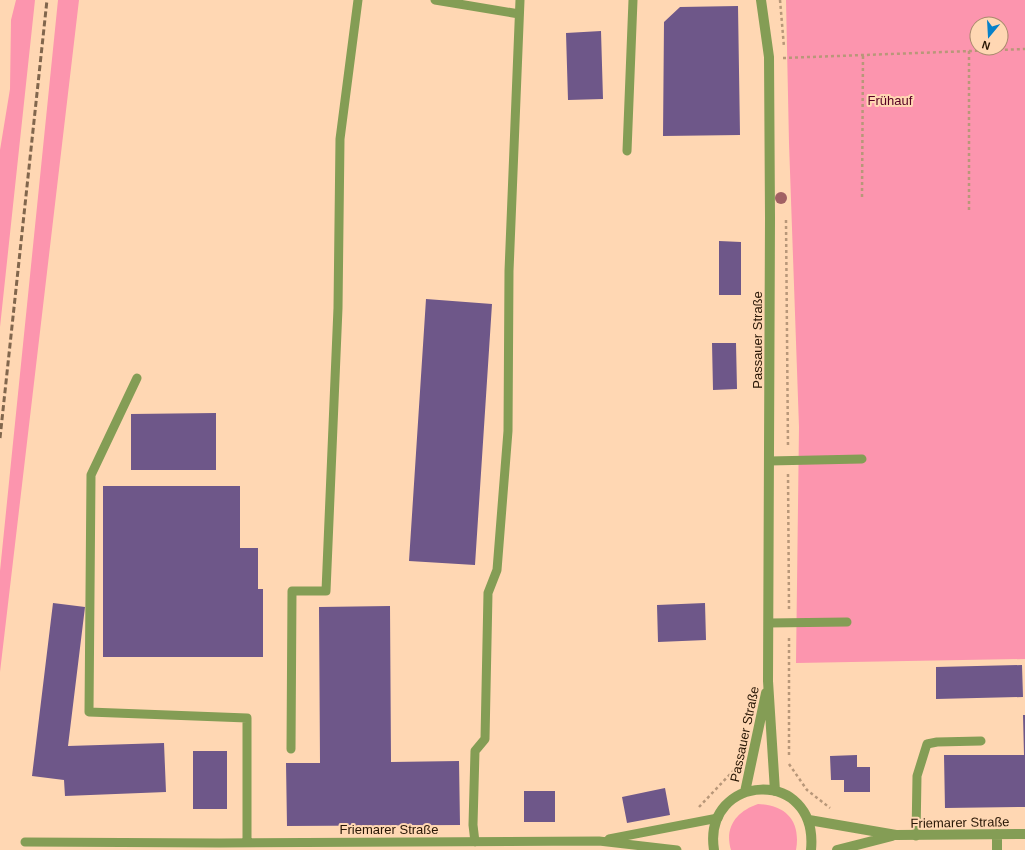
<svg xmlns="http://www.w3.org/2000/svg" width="1025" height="850" viewBox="0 0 1025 850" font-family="Helvetica,sans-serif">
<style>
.green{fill:#fc95ae;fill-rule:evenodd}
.building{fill:#6e5789}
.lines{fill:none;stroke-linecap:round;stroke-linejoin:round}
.path{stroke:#b89779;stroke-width:2.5;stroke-dasharray:3 3;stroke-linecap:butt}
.lane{stroke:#849d55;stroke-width:9}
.street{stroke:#849d55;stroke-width:10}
.rail{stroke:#81664d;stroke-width:3;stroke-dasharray:6 3;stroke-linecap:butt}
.tree{fill:#a26164}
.labels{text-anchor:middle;stroke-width:4;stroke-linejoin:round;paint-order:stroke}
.park-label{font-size:13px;fill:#560024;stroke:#ffd7b3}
.street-label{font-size:13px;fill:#281605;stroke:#ffd7b3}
</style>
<rect width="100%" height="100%" fill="#ffd7b3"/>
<path class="green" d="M16 0H35L0 327V150L10 89 11 20Z
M58 0H79L0 672V571Z
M786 0H1025V659L796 663 799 427 789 143ZM977 24H1001V48H977Z
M758 804C787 805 801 822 796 850H731C724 827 737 811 758 804Z"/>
<path class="building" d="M738 6 740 135 663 136 664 22 680 7Z
M601 31 603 99 568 100 566 33Z
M719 241 741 242V295H719Z
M426 299 492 304 475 565 409 561Z
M712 343H736L737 389 713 390Z
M216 413V470H131V414Z
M103 486H240V548H258V589H263V657H103Z
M53 603 85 607 68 746 164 743 166 792 65 796 64 780 32 776Z
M705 603 706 640 658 642 657 605Z
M390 606 391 762 459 761 460 825 287 826 286 763H320L319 607Z
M1022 665 1023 697 936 699V667Z
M1023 715H1025V807L945 808 944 755H1024Z
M193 751H227V809H193Z
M857 755V767H870V792H844V780H831L830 756Z
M665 788 670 815 627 823 622 797Z
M524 791H555V822H524Z"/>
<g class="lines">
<path class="path" d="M780 0 784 47
M969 51V212
M783 58 1025 49
M862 197 863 55
M786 220 788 447
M788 474 789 609
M789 755V636
M789 764 807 790 830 808
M699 807 734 770"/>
<path class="lane" d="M435 0 519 14
M627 151 633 0
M137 378 91 475 89 712 247 718V843
M769 461 862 459
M769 623 847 622
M291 749 292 591H326L338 308 340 139 358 0
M916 836 917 776 927 744 937 742 981 741
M609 839 718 818
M25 842 219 843 599 841 677 850
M475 842 473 825 475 751 485 739 488 593 497 570 508 431 509 271 520 0"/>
<path class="street" d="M761 0 769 57 770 218 768 681 775 791
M745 792 766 693
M809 820 896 835 1025 834
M997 834V850
M714 850C702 773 819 766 811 850
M837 850 892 836"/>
<path class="rail" d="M0 438 47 0"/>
</g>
<circle class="tree" cx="781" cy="198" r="6"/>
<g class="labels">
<g class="park-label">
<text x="890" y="105">Frühauf</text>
</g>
<g class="street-label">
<text transform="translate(757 340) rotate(-90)" y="5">Passauer Straße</text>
<text transform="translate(744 734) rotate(-78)" y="5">Passauer Straße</text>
<text transform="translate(960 822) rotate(-1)" y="5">Friemarer Straße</text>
<text x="389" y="834">Friemarer Straße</text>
</g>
</g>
<g transform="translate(989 36) rotate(198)"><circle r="19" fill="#ffd7b3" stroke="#a98a6d"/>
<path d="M0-3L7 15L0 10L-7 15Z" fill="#0781c9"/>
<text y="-6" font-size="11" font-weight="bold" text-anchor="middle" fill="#281605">N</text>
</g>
</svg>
